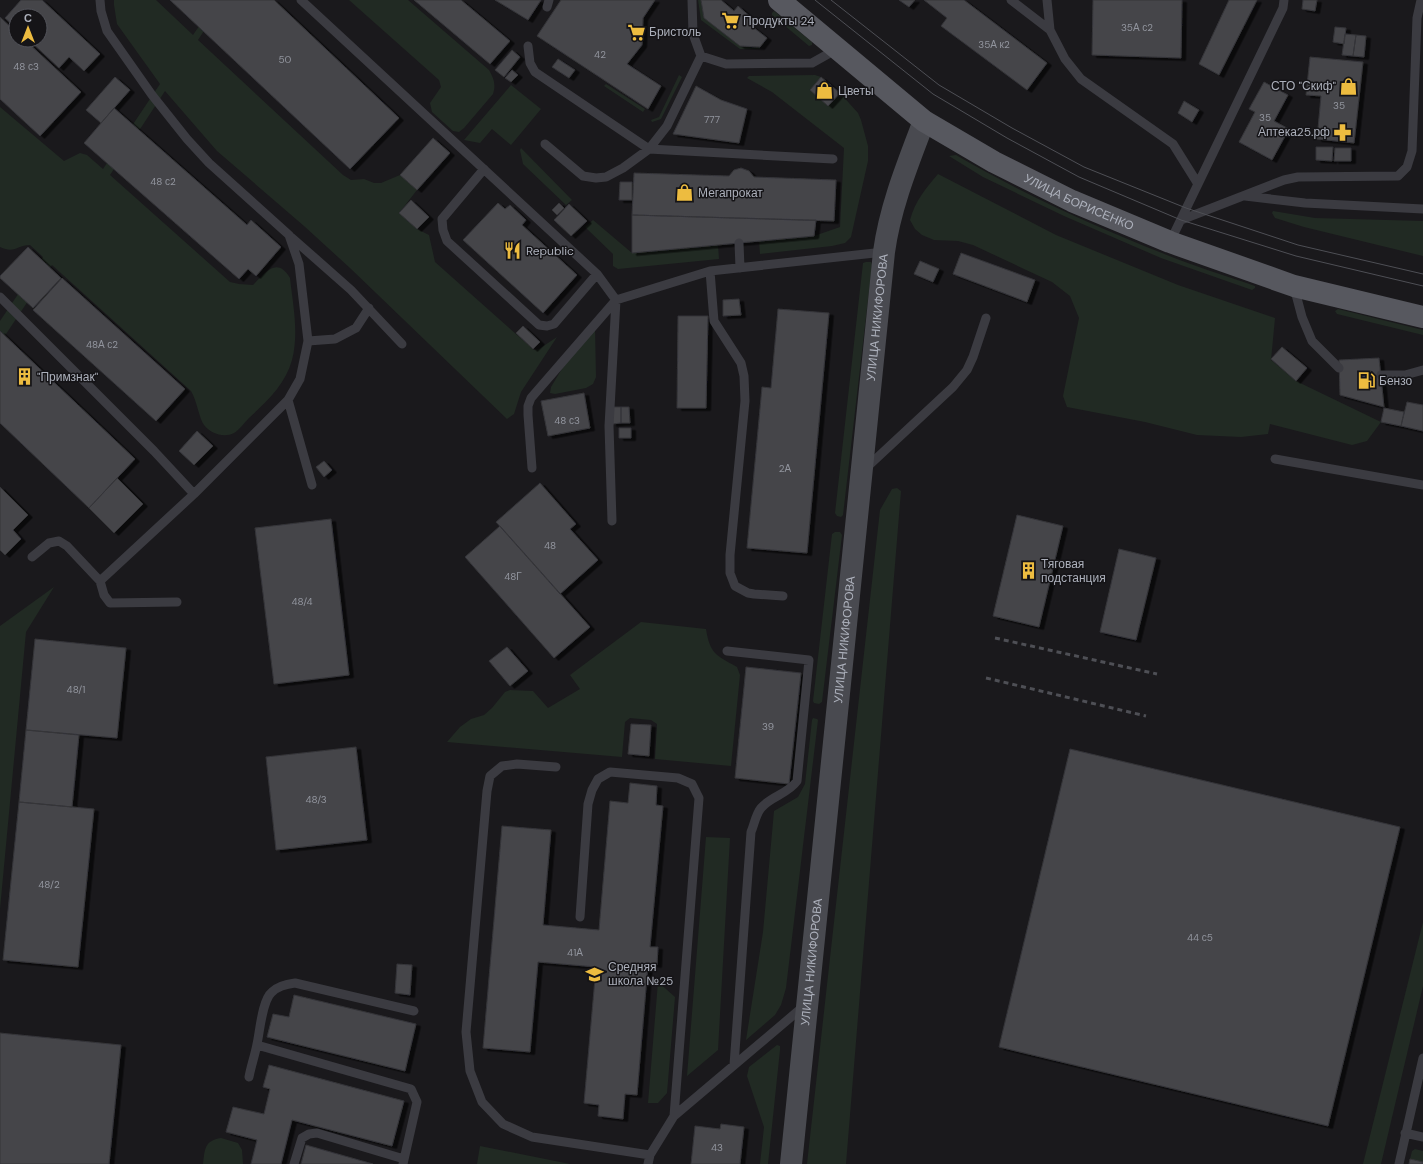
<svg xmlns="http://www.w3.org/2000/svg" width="1423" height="1164" viewBox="0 0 1423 1164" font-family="'DM Sans',sans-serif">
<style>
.green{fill:#212a23}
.building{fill:#444449;stroke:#343438;filter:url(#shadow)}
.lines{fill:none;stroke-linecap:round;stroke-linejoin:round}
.service{stroke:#3b3b41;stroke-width:9}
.secondary{stroke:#494a50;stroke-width:22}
.primary{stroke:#57585f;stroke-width:22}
.tram{stroke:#4e4f55;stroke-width:1}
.rail{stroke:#4e4f55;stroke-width:3;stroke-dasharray:5 4;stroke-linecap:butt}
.labels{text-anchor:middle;stroke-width:3;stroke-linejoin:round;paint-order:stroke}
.number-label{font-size:10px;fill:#92959e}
.poi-label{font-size:12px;fill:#acb0bb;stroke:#151417;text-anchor:start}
.street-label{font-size:12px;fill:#acb0bb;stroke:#151417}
</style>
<defs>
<filter id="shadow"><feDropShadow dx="4.5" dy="2.5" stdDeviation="0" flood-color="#0009"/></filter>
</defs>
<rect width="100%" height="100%" fill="#1a191c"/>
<path class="green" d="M114 0H156L193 35 217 0H224L198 40 343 175 351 180 364 179 374 183H381L400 175 417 190 399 213 417 229 429 235 435 262 534 350 539 349 557 337 521 392 514 414 507 419 350 268 304 226 217 151 165 91 110 175 230 282 239 284 253 285C265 273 277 256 290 278 293 305 299 333 292 360 285 385 267 401 249 418 245 422 239 430 234 433 224 438 211 434 204 425 199 418 197 401 191 391L52 265 0 343V321L43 257 30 245C17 245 15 254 0 247V107L64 161 80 153 87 155 103 169 160 84 117 24 114 5Z
M349 0H408L489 70C494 79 496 84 493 94L464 128 459 132 453 131 432 112 430 103 441 87 439 80Z
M698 0H701L704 18 740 46 760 47V49H740L701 20Z
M774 11 812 42V45L809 46 772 15V13Z
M679 75 682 77 661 119 652 122 651 120 659 117Z
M815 75 821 77 810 90 828 106 840 93 858 113 861 120 868 146V161L851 237 845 243 832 246 760 254 759 241 814 236 840 227 844 148 772 92 747 78 749 76Z
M606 84 645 109 643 112 604 86Z
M511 85 541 109 511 145 492 129 480 143 464 140Z
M521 148 572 200 566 205 523 164 520 150Z
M956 155C1021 193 1092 225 1162 253 1193 266 1224 275 1255 286V288L1252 290 1161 258 1064 216 983 177 949 156Z
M938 174 1056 235 1178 285 1275 318 1271 360 1296 381 1381 422 1367 441 1352 445 1270 424 1268 434 1241 437 1197 435 1145 422 1067 407 1063 396 1079 318 1070 296 1052 282 973 245 958 241 934 240 922 235 915 229 910 220C915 201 926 188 938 174Z
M1273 211 1315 218 1423 221V256L1304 227 1275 218 1272 213Z
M593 220 632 253 718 245 719 259 618 269 613 266V254L585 227Z
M866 262H871L872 265 843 515 841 517 837 516 835 513 863 263Z
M1338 309 1423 330V335L1337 314 1335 311Z
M595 327 596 377 593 384 586 388 555 394 550 393 551 387 584 332Z
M897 488 901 491 846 1164H807L880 510 892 489Z
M835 532H840L842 535 822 702 819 704 814 703 813 701 832 534Z
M54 587 26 632 0 909V626Z
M641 622 706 629C710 654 716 655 737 667L740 675 731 766 655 759 657 724 651 720 630 718 625 722 622 757 447 742 460 727 471 719 484 715 492 708 505 692 510 690 533 691 548 708 580 689 570 675Z
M813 718 817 719 818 720 786 988 781 1005 775 1015 746 1040 763 932 774 811 798 797 805 784 812 720Z
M706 837 730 838 718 1050 687 1076Z
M1423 922V986L1381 1164H1363Z
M658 982 675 997 667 1093 658 1103H648Z
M777 1045 780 1046V1050L768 1164H760L764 1127 747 1076 749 1067Z
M221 1138 238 1143 242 1150 243 1164H203C205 1149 204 1141 221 1138Z
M480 1146 570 1164H477Z
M1415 1149 1423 1151V1162L1410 1159 1412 1151Z"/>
<path class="building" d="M21 0H42L100 54 84 71 69 57 59 68 29 40H40V16H16V28L5 18Z
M170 0H274L399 118 350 169Z
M414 0H461L510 41 490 64Z
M495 0H541L528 20Z
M561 0H655L643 18 642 45 627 64 661 86 648 109 537 36Z
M701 0H721L734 11 738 6 753 19 749 24 767 38 760 47 740 46 704 18Z
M899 0H915L909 7Z
M924 0H964L1047 63 1027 90 941 26 947 18Z
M1093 0H1182L1181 58 1092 55Z
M1229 0H1257L1219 75 1199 64Z
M1303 0H1317L1315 11 1302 9Z
M0 17 16 32V40H25L81 92 40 136 0 99Z
M1335 27 1346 28 1344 44 1333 42Z
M1345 34 1356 35 1353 56 1342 55Z
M1356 35 1366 36 1364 57 1353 56Z
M512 50 520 57 504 77 495 70Z
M1310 57 1363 62 1354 143 1317 139 1321 96 1306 95Z
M558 59 575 70 569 78 552 67Z
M512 70 518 75 511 82 505 78Z
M115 77 130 90 101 123 86 110Z
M821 77 840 93 828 106 810 90Z
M1264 82 1288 95 1274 121 1289 129 1272 160 1239 142 1255 112 1249 109Z
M696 86 721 100 747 109 739 143 673 134Z
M1184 101 1199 110 1192 122 1178 113Z
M114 108 247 225 251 220 281 247 256 276 248 269 239 279 84 143Z
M433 138 450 153 417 190 400 175Z
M1316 147H1333L1332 161 1316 160Z
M1335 148H1351V161H1334Z
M741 168 749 171 754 177 836 180 834 221 632 215 634 173 729 176 734 170Z
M620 182H632V200H619Z
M411 200 429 217 417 229 399 213Z
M498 203 505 209 510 205 526 220 522 225 577 275 543 313 463 240Z
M559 203 564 208 557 215 552 210Z
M569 204 587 221 571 236 554 220Z
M632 215 807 220H816L814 236 632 253Z
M28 247 61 278 33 308 0 278V276Z
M961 253 1035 280 1027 302 953 274Z
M920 261 939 269 933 282 914 274Z
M62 278 185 389 156 421 33 310Z
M739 299 741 315 723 316V300Z
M778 309 829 313 807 553 747 548 762 387 771 388Z
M678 316H708L706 408H677Z
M523 326 540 342 533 349 516 333Z
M0 331 135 459 89 508 0 423Z
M1282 347 1307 368 1296 381 1271 359Z
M1379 358 1384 407 1340 395 1339 360Z
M584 393 590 428 548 436 541 401Z
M1407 402 1423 405V431L1401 426Z
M612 407H621V423L612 424Z
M621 407H629L630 423H621Z
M1384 408 1404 412 1401 426 1381 422Z
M619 428H631V438H619Z
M197 431 213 446 194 465 179 451Z
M324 461 332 470 324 477 316 467Z
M117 478 143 504 114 533 89 508Z
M540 483 576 524 570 529 598 560 560 594 496 522Z
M0 487 28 515 13 530 21 539 5 555 0 550Z
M1017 515 1063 526 1039 627 993 616Z
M331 519 349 675 274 684 255 528Z
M500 526 590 627 554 658 465 557Z
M1119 549 1156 558 1136 640 1100 632Z
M35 639 126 648 117 738 26 730Z
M507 647 528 671 510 686 489 661Z
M746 667 801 673 789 784 735 778Z
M631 724 651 725 649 756 628 754Z
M26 730 79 735 72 807 19 802Z
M356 747 367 840 276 850 266 757Z
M1070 749 1400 827 1328 1126 999 1047Z
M630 783 657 786 656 805 663 806 650 947H658L657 965 648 964 637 1095 625 1094 623 1119 598 1116 599 1105 584 1103 596 967 538 962 530 1052 483 1048 502 826 551 830 543 925 599 930 610 801 628 803Z
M19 802 94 809 78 967 3 960Z
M397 964 412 965 410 995 395 993Z
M294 995 416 1024 405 1071 267 1037 273 1014 289 1017Z
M0 1033 121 1045 109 1164H0Z
M269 1065 404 1101 392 1146 292 1120 281 1164H251L257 1140 226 1132 233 1107 264 1114 270 1089 263 1087Z
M721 1124 744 1127 740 1164H691L695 1126 720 1129Z
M306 1145 373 1164H301Z
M1410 1159 1423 1162V1164H1409Z"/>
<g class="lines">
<path class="service" d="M301 0 597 274 616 300 609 426 612 521
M1011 0 1050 30
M1047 0 1050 30 1065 59 1081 79 1173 144 1198 184
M547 7 549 0
M528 46 530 63 535 72 649 149 833 159
M701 56 726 64 812 63 837 49
M545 144 583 176 596 178 606 177 623 168 649 149 667 126 701 56 693 34 692 0
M484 169 442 219 443 230 447 241 539 325 547 326 554 324 597 274
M1245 196 1305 203 1423 209
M1181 220 1284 180 1298 177 1398 176 1407 167 1412 151 1417 18 1421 0
M291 237 351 290 402 344
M1170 242 1283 8 1284 0
M739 243 740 268
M710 271 714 321 741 363 744 376 745 401 730 555V573L735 586 748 593 754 594 783 596
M1294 287 1302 317 1312 341 1339 368
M0 297 154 451 194 494 288 400 300 379 308 341 299 264 289 235 209 163 187 139 152 95 107 31 101 11 100 0
M308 341 335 339 356 328 369 308
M1381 375H1405L1423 370
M288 400 312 485
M1275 459 1423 485
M532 468 528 415V406L531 398 616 300 710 271 884 252
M865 469 953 387 967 370 973 357 986 318
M32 557 49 543 59 541 67 546 100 581 104 595 110 603 177 602
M100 581 194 494
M727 651 809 660 797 781C788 794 771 796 761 808 756 814 754 825 751 832L734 1065
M556 767 517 764 502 766 490 776 487 791 466 1032 470 1071 482 1102 503 1124 532 1137 650 1155 648 1164
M580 917 588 804 592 790 598 779 610 772 678 778 692 784 699 798 674 1116
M257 1045 411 1089 417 1102 403 1164
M249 1077C251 1066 255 1055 257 1044 260 1031 262 1000 272 992 278 986 287 984 295 983L414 1011
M1405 1133 1423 1137
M650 1155 674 1116 804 1006
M294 1164 302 1138 309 1134 317 1133 404 1159
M1399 1164 1423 1058"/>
<path class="secondary" id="s1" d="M791 1164 884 252C890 207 908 163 924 121"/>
<path class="primary" id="s2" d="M779 0 924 121 994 162 1072 201 1170 242 1294 286 1423 317"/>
<path class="tram" d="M815 0 933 94 1007 138 1079 177 1181 220 1296 256 1423 286
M831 0 939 85 1012 128 1084 167 1186 208 1298 245 1423 274"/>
<path class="rail" d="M995 638 1157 674
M986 678 1146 716"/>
</g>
<defs>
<symbol id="supermarket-bare" viewBox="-9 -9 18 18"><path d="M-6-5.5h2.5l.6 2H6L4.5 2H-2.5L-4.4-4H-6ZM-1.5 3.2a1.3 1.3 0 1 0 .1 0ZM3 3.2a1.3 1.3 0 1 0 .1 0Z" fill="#edbc40" stroke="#151417" stroke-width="2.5" paint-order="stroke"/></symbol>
<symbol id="shop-bare" viewBox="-9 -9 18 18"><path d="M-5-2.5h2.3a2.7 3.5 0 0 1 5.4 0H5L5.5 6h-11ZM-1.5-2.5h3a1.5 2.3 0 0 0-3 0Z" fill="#edbc40" stroke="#151417" stroke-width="2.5" paint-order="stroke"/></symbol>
<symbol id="pharmacy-bare" viewBox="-9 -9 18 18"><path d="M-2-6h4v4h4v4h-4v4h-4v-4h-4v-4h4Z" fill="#edbc40" stroke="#151417" stroke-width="2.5" paint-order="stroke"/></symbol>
<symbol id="restaurant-bare" viewBox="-9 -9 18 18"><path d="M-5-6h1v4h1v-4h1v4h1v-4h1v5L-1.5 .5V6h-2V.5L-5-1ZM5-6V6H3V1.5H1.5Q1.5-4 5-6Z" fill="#edbc40" stroke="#151417" stroke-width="2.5" paint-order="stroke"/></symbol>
<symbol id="building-bare" viewBox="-9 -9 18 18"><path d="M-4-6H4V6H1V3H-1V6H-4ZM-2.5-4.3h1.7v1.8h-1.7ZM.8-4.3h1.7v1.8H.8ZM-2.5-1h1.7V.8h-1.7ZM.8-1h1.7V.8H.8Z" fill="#edbc40" stroke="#151417" stroke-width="2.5" paint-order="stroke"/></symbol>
<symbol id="fuel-bare" viewBox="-9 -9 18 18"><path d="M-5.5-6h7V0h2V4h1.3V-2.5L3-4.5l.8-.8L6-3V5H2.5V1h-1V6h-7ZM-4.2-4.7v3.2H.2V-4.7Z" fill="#edbc40" stroke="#151417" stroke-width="2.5" paint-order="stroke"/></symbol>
<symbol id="school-bare" viewBox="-9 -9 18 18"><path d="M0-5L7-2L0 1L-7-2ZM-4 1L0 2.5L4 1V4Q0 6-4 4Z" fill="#edbc40" stroke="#151417" stroke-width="2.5" paint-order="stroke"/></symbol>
</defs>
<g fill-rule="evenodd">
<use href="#supermarket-bare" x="718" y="8" width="25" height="25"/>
<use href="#supermarket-bare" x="624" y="20" width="25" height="25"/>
<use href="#shop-bare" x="1336" y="74" width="25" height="25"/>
<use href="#shop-bare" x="812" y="78" width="25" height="25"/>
<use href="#pharmacy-bare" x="1330" y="120" width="25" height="25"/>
<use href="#shop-bare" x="672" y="180" width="25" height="25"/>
<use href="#restaurant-bare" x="500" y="238" width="25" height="25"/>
<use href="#building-bare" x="12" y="364" width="25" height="25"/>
<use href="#fuel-bare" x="1354" y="368" width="25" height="25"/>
<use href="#building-bare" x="1016" y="558" width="25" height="25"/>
<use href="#school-bare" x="582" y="962" width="25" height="25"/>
</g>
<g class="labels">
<g class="number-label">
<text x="1137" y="31">35А с2</text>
<text x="994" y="48">35А к2</text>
<text x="600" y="58">42</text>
<text x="285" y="63">50</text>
<text x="26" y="70">48 с3</text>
<text x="1339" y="109">35</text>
<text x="1265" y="121">35</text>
<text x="712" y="123">777</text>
<text x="163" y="185">48 с2</text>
<text x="102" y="348">48А с2</text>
<text x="567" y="424">48 с3</text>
<text x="785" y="472">2А</text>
<text x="550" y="549">48</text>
<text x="513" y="580">48Г</text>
<text x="302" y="605">48/4</text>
<text x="76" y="693">48/1</text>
<text x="768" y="730">39</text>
<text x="316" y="803">48/3</text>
<text x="49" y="888">48/2</text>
<text x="1200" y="941">44 с5</text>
<text x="575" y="956">41А</text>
<text x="717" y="1151">43</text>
</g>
<g class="poi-label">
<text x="743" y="25">Продукты 24</text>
<text x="649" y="36">Бристоль</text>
<text x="1336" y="90" text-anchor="end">СТО "Скиф"</text>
<text x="838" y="95">Цветы</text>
<text x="1330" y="136" text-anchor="end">Аптека25.рф</text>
<text x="698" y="197">Мегапрокат</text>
<text x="526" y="255">Republic</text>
<text x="37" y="381">"Примзнак"</text>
<text x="1379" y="385">Бензо</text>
<text x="1041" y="568">Тяговая<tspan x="1041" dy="14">подстанция</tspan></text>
<text x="608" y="971">Средняя<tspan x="608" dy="14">школа №25</tspan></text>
</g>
<g class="street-label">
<text dy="4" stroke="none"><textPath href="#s2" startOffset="364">УЛИЦА БОРИСЕНКО</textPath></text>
<text dy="4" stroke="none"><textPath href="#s1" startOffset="851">УЛИЦА НИКИФОРОВА</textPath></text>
<text dy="4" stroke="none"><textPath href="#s1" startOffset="527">УЛИЦА НИКИФОРОВА</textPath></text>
<text dy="4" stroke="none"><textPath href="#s1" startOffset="203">УЛИЦА НИКИФОРОВА</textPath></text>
</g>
</g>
<g transform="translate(28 28)"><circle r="19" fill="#151417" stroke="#515259"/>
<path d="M0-3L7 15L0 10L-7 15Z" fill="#edbc40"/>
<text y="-6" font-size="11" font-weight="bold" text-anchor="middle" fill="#acb0bb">С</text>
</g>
</svg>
